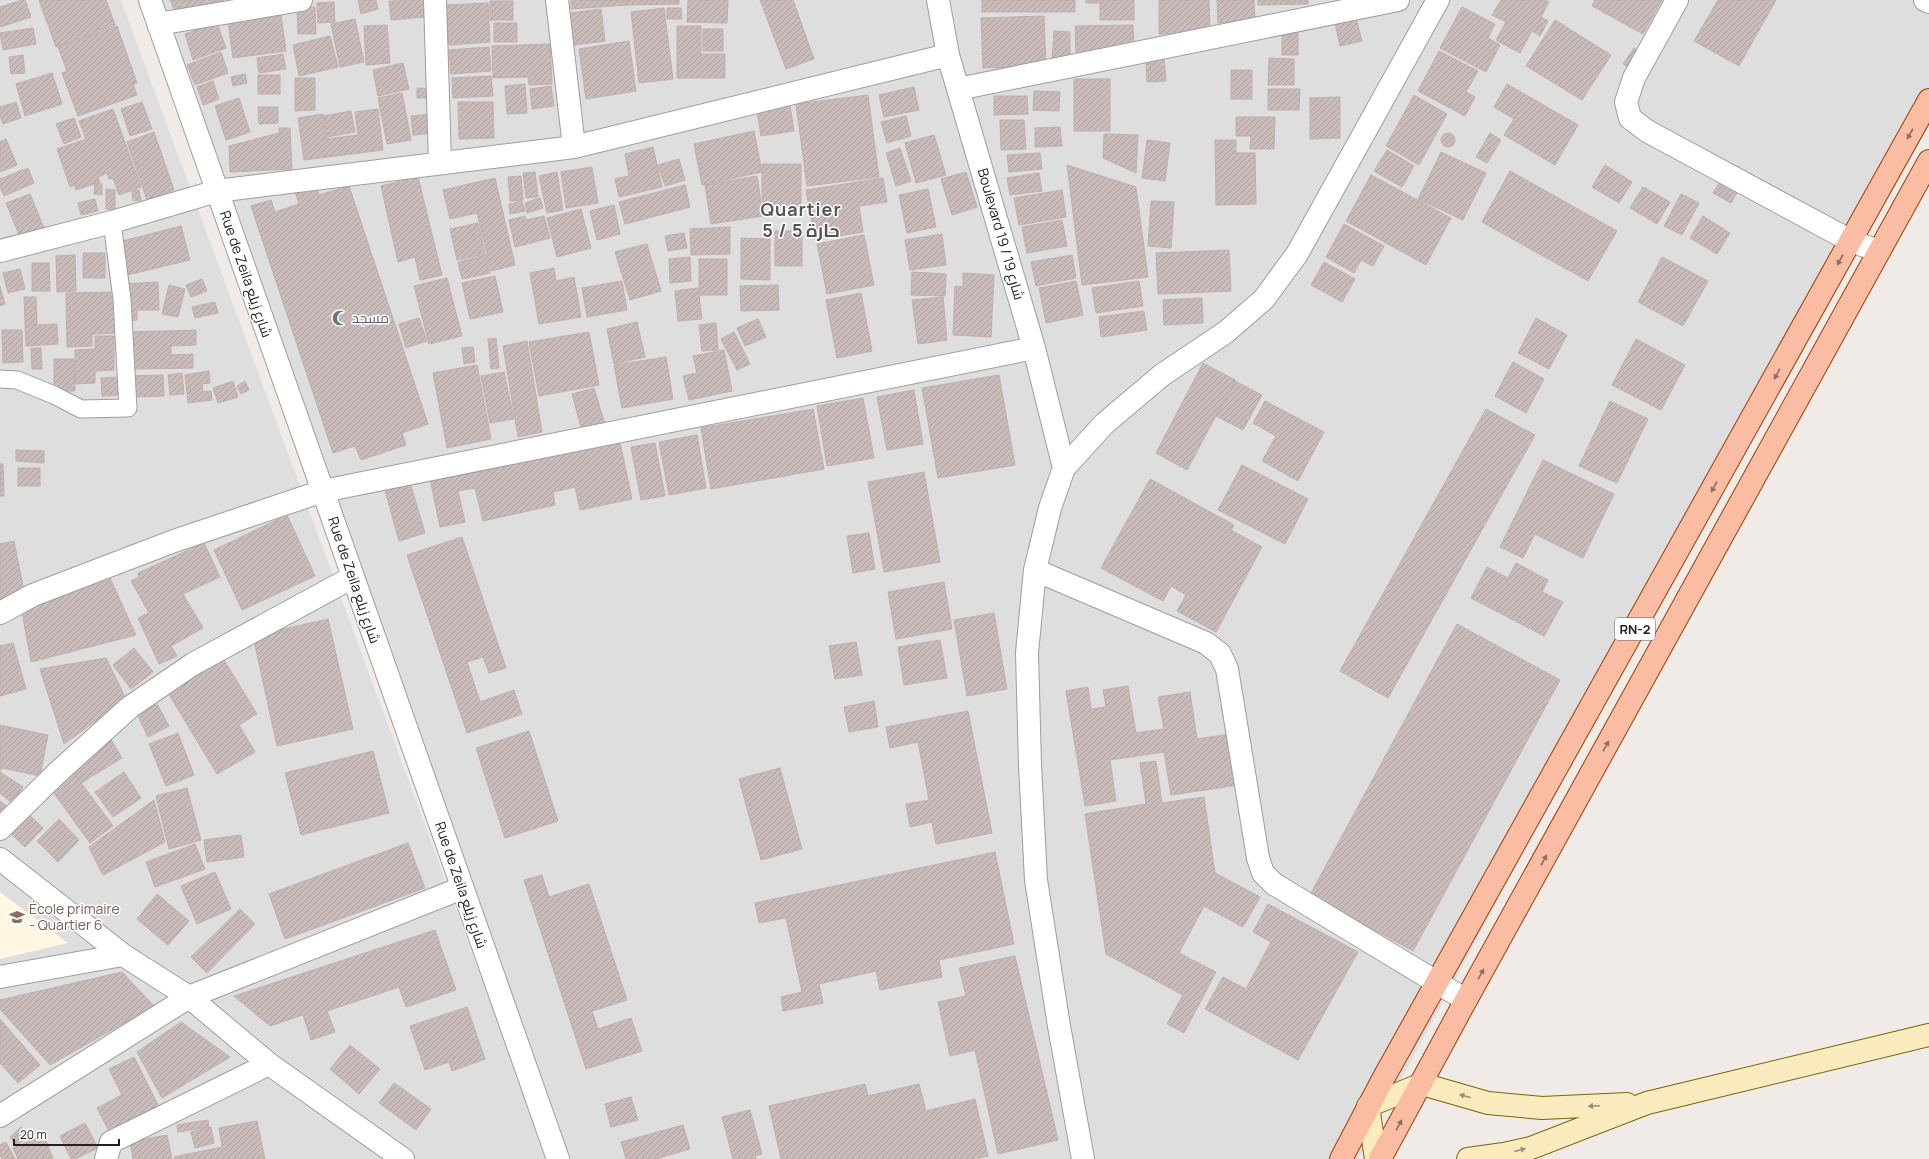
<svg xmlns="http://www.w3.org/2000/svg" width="1929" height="1159" viewBox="0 0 1929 1159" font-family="Manrope,Cairo,sans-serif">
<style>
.residential{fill:#dfdede}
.education{fill:#fff7e3}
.building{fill:url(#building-hatch);stroke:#c2aeaa}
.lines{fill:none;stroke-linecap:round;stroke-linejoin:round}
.lane-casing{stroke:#9e9e9e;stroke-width:19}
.street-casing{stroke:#9e9e9e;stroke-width:24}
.secondary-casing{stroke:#786507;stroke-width:24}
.primary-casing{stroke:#9b3e02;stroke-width:24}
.lane{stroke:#fff;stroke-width:17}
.street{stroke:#fff;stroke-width:22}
.secondary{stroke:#f9ebbd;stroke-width:22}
.primary{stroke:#fabca3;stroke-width:22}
.oneway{fill:#8e6e62}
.oneway2{fill:#989077}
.labels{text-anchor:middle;stroke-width:3;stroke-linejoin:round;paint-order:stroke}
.shield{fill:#fff;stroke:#646464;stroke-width:1}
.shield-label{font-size:13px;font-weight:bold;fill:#212121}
.street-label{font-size:14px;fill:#212121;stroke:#fff}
.worship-label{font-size:14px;fill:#5b616d;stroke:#fff;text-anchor:start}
.education-label{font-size:14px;fill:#785e54;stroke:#fff;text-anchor:start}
.district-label{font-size:18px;font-weight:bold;letter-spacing:1px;fill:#545454;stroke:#fff}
</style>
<defs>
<pattern id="building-hatch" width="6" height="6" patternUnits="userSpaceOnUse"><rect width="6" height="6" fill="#c9bcbb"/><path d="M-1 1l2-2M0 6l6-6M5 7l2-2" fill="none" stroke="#aca1a0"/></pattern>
</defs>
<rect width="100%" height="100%" fill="#f1ebe7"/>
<path class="residential" d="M0 0H121L548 1159H0Z
M156 0H1929V104L1358 1159H552Z"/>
<path class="education" d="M0 892 68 943 0 959Z"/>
<path class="building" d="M22 0H25L31 17 0 27V7Z
M39 0H106L115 25 56 47Z
M170 0H206L209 8 177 16Z
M208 0H223L226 5 213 11Z
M358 0H376L378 9 361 14Z
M422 0 424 17 391 20 389 1Z
M571 0H626L627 5 571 9Z
M627 0H679V4L627 5Z
M688 0H728L727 23 687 22Z
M760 0H793L814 59 786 69Z
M982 0H1075V12H982Z
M1086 0H1134V20H1100V3H1086Z
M1159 0H1209L1210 33 1159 34Z
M1217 0H1254L1255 21 1218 23Z
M1258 0H1308V4L1258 5Z
M1501 0H1545L1549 2 1541 17 1548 21 1540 36 1532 31 1520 53 1496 40 1506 22 1492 15Z
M1595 0H1662L1643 34 1592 6Z
M1718 0H1776L1739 66 1694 41Z
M490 1H513V20H490Z
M334 2 335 22 318 23 317 3Z
M488 3 490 42 449 45 446 5Z
M315 7 316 34H298L297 8Z
M1462 7 1495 24 1488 38 1500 45 1486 72 1440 48Z
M664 8 673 79 639 83 631 12Z
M667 8H681L682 19H667Z
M601 9 605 41 574 45 570 13Z
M281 15 286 51 233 58 228 22Z
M1044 16 1046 66 983 68 981 18Z
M1356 18 1362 41 1340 46 1335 23Z
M355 19 364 62 340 67 331 24Z
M1555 20 1611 55 1582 100 1526 66Z
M217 23 226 48 193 60 185 34Z
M494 23H517V42H494Z
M387 25 390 63 366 65 364 26Z
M1133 25 1134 50 1076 52 1075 26Z
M117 26 137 83 133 84 137 95 78 116 62 73 67 71 58 47Z
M677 26H701V54H725V78H677Z
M33 28 36 44 3 50 0 33Z
M703 29H723V51H703Z
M1054 31 1070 32V60H1052Z
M1282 31H1298V55H1282Z
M330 36 338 67 299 76 293 45Z
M629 41 636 91 586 99 579 49Z
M550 44 552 84 529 85 528 77 493 78 492 46Z
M489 47 491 71 451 74 449 50Z
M1634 48 1643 55 1633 70 1623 64Z
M1439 51 1478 71 1466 92 1475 97 1465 116 1418 91Z
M221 52 228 73 195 85 187 65Z
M283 54 286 69 259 73 257 58Z
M23 55 25 73 11 74 9 57Z
M1164 58 1166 81 1147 82 1146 59Z
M1269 58 1294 59V85H1268Z
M403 63 409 89 378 96 373 70Z
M1231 70H1252V99H1231Z
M52 73 62 104 25 116 16 84Z
M245 74 247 83 233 86 231 77Z
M258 75H280V94H258Z
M491 76 493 96 453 98 452 78Z
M295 78H315V110L295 111Z
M1074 79H1110V131H1074Z
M213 81 219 99 203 105 197 87Z
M525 84 527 113 507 114 505 86Z
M1507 84 1578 125 1555 165 1504 135 1514 119 1494 107Z
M551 86 554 106 532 109 530 89Z
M914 87 919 110 884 117 879 95Z
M417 88 433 89V98H417Z
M1268 89H1300L1299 110H1268Z
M1034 91 1060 92 1059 111 1033 110Z
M402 93 411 140 387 144 378 98Z
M868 95 879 177 807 186 796 104Z
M1414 95 1447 114 1419 165 1386 146Z
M994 96H1027L1028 114 994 115Z
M1340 97V138L1310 139V98Z
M239 98 250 132 226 140 215 106Z
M16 102 21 118 3 124 0 116V107Z
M142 102 152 129 130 136 121 109Z
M458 102H493L494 138 459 139Z
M790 105 794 131 761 136 757 111Z
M258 107H278V123L259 124Z
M113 109 141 187 119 195 113 178 109 179 107 173 98 177 100 182 76 190 74 185 70 187 57 149 86 139 79 121Z
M378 109 383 150 304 160 298 118 323 114 326 139 358 135 355 112Z
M351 111 355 132 327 137 324 116Z
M433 114 435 133 413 135 411 116Z
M906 116 911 136 887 143 881 122Z
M1236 117H1275L1274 149H1250L1251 136H1236Z
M74 118 81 137 64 144 56 124Z
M1000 120H1024L1026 149 1001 150Z
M1060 127 1062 146 1035 147V128Z
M279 128H290L292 169 230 172 229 146 279 133Z
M754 131 762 172 702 185 694 144Z
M154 132 174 190 147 200 127 142Z
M1490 133 1501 140 1487 163 1476 157Z
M1441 140a7 7 0 1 1 14 0a7 7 0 1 1-14 0Z
M1104 134 1138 135 1136 173 1103 158Z
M934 135 946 175 916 183 905 143Z
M6 139 17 165 0 172V142Z
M1147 140 1170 143 1165 181 1142 178Z
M1215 140H1236V153H1255L1256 204 1216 205Z
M653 147 662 187 619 197 615 179 629 176 625 154Z
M900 148 911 181 896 186 886 153Z
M1387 150 1414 166 1402 187 1374 171Z
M1441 152 1486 173 1463 220 1418 199Z
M1040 153 1042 169 1009 172 1007 155Z
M679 159 685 180 665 186 658 165Z
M762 164H801V206H762Z
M1067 165 1136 187 1148 277 1082 285Z
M1605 165 1632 182 1619 203 1592 187Z
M592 167 598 203 566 208 561 172Z
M28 168 34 183 4 196 0 187V179Z
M1510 171 1617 231 1588 281 1482 222Z
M535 172 538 197 526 198 523 173Z
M557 172 563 210 547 213 539 176Z
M966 172 977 207 952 215 941 179Z
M1039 173 1042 191 1010 195 1007 178Z
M1371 175 1451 218 1426 265 1346 221Z
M521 176 523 200 510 201 508 177Z
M757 176 763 216 711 224 705 185Z
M418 177 442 275 420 280 415 257 398 262 381 186Z
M495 178 515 265 491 271 477 213 450 219 443 190Z
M883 178 887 202 859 206 863 232 815 240 806 190Z
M1721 180 1738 191 1731 203 1713 193Z
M95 183 102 184V195L94 194Z
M316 185 319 195 349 186 428 424 402 433 406 445 361 460 355 446 333 453 251 206 271 200 275 212 299 204 295 192Z
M685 185 690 207 625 224 619 202Z
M1643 187 1670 202 1657 224 1630 208Z
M106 189 115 190V209H106Z
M928 189 936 227 907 233 899 195Z
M139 190 141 200 133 201 132 191Z
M1062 190 1066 217 1019 225 1014 198Z
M30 194 44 228 20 237 6 203Z
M1681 194 1699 203 1682 235 1664 226Z
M540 198 543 208 527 213 525 203Z
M95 199 98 211 81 215 78 203Z
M522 201 525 211 510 214 509 204Z
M1151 201 1174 202 1171 248 1148 246Z
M614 205 620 234 597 240 590 211Z
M581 209 591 248 557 257 547 218Z
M525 216 526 220 544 216 550 238 515 247 509 220Z
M1703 216 1730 233 1717 254 1690 238Z
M1062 220 1067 246 1027 253 1022 227Z
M478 223 485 254 457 260 450 229Z
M1344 224 1384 246 1373 266 1361 260 1354 273 1326 257Z
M181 226 190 260 127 275 119 242Z
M730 227V254L691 255 690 229Z
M775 231H802V266H775Z
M684 233 687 248 668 251 665 236Z
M942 234 946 265 910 270 905 240Z
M864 235 874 285 827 294 817 244Z
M741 238 770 239V280L741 279Z
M647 244 661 291 630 300 615 252Z
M1229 250 1231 291 1158 294 1156 253Z
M83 253H105V278H83Z
M75 255 76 291 57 292 56 256Z
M486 255 490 273 462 279 458 262Z
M1072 255 1076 278 1036 286 1031 262Z
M690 257 691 281 670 283 669 259Z
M1662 257 1708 281 1683 326 1638 302Z
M699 259H727V295H699Z
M1324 262 1355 279 1342 302 1311 285Z
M32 263H49L50 291H32Z
M554 268 556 281 574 277 581 317 539 324 530 273Z
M20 269 25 289 8 293 3 273Z
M912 272 946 274 945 296 911 295Z
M963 273 994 275 991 337 953 335 955 286 963 287Z
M495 276 503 312 470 319 462 283Z
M447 278 462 336 429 344 414 286Z
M202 279 207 291 191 297 186 285Z
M622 281 627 310 587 317 582 288Z
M1076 281 1083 315 1046 323 1039 288Z
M1139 281 1143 306 1096 313 1092 288Z
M158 282 159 310H137V320L126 321 124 284Z
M169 285 185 289 178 317 162 314Z
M778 285 779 310 741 311 740 286Z
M0 286 5 304 0 306Z
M698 288 702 319 678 321 675 291Z
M117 292 118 333 92 334V346L67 347 66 293Z
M861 293 872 351 837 358 826 300Z
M24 297H36L37 325 57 324 58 344 26 346Z
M943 297 947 340 918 344 912 300Z
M1202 298 1203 323 1164 325 1163 300Z
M215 302 218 313 195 318 192 307Z
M1144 311 1147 330 1101 337 1099 317Z
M419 318 427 341 406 348 399 324Z
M1536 318 1567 335 1549 369 1518 353Z
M758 319 766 337 745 346 737 328Z
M637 322 645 357 614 364 607 329Z
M716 323 718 350 702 351 699 325Z
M2 330H22L23 362 3 363Z
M196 330V345L171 346V355L193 354V368L131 369 130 332Z
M589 332 599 385 539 396 529 342Z
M734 332 750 364 737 370 721 339Z
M95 336H114V370L95 371V383L75 384V350L95 349Z
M496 338 499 368 491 369 488 339Z
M1636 339 1685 365 1661 410 1612 385Z
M527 341 542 432 518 437 503 346Z
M473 347 475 362 464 364 462 348Z
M31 348H41L42 369H32Z
M724 350 732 391 689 400 683 376 697 373 693 356Z
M666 357 673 399 622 408 614 365Z
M54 359H74L75 391H54Z
M1513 362 1544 379 1526 413 1495 396Z
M1203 363 1235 380 1187 470 1156 453Z
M477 365 491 439 447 448 433 373Z
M209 371 210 383 202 384 203 392 211 391 212 400 188 403 185 375Z
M504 372 514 419 490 423 481 376Z
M182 373 184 394 170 395 168 375Z
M163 375 164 396 130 397 129 376Z
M999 375 1015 465 938 478 922 388Z
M119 377 120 395 102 396 101 378Z
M233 381 238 397 218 403 213 388Z
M245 381 249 390 241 394 237 386Z
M1235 381 1262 395 1243 430 1216 416Z
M594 388 605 424 582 431 572 394Z
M914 390 923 444 887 450 877 397Z
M863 398 874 458 827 466 817 406Z
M1265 401 1324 432 1298 481 1262 461 1276 436 1253 423Z
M1610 401 1648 419 1617 483 1579 466Z
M813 409 824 469 711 489 701 428Z
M1486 409 1535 435 1388 698 1340 671Z
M618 433 632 499 580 510 575 487 553 492 555 505 483 521 475 488 458 491 465 522 440 527 429 474Z
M697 435 706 488 669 495 659 442Z
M655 443 665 496 641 500 631 447Z
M16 450 44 451V463L16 461Z
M1543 460 1614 494 1583 558 1535 534 1523 558 1500 547Z
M0 464H3L4 496H0Z
M1242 465 1308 499 1285 544 1218 510Z
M18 468H40V486H18Z
M924 472 940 562 884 572 868 482Z
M408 476 425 533 399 541 383 483Z
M1150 479 1234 525 1231 530 1262 547 1216 632 1177 611 1186 595 1171 586 1163 601 1101 568Z
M287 515 315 576 242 610 214 550Z
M869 533 875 569 853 573 847 536Z
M462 537 506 668 489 673 483 657 467 662 480 702 514 690 522 714 467 733 407 555Z
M14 541 25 596 0 601V544Z
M204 543 220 577 183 594 203 628 171 646 177 656 159 664 138 618 149 613 131 581 139 577 138 573Z
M1516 563 1548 580 1542 592 1563 602 1544 636 1471 598 1487 567 1508 578Z
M110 578 136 635 31 662 21 606Z
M944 582 952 629 896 639 888 592Z
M994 613 1007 689 967 696 954 620Z
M328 619 353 729 277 746 253 636Z
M1457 624 1560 680 1413 951 1310 895Z
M940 640 947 678 904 685 898 647Z
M856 642 862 675 835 679 829 646Z
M13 643 26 689 0 696V646Z
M134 648 153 672 131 689 113 665Z
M106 658 126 699 64 744 40 669Z
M224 660 257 714 239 725 255 752 217 774 168 693Z
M1128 686 1136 733 1164 729 1158 697 1190 692 1197 739 1230 734 1238 785 1171 795 1164 752 1110 760 1116 801 1085 806 1066 691 1088 687 1091 709 1106 707 1103 690Z
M874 701 878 727 849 732 844 707Z
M157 704 169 726 148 737 137 714Z
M968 711 992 833 936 844 932 822 910 827 906 804 929 800 918 742 890 748 886 727Z
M0 725 48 735 40 776 2 768 0 771Z
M529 731 558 821 505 838 476 748Z
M178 733 194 775 166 786 149 744Z
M110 738 122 758 81 783 69 763Z
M373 751 389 813 301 835 285 773Z
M1156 761 1162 803 1204 797 1215 873 1260 897 1243 927 1204 906 1179 953 1216 972 1184 1033 1167 1024 1183 995 1106 954 1085 814 1146 804 1140 763Z
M780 768 802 849 761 860 739 779Z
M71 769 113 826 90 843 48 785Z
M0 772 23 787 12 803 0 793Z
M124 772 141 798 113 817 95 792Z
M187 788 201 840 169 849 156 796Z
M154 800 165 842 103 875 89 847Z
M0 801 8 807 0 816Z
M26 812 43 828 25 847 8 831Z
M59 819 79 840 58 862 37 841Z
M241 835 244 857 207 862 204 840Z
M408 843 425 888 285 939 269 894Z
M195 844 205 869 155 887 146 862Z
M995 852 1014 944 939 960 942 977 880 990 876 971 819 984 823 1003 783 1011 781 997 802 992 786 918 759 923 755 903Z
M215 872 231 909 197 924 181 886Z
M542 875 549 897 589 884 627 1000 592 1011 598 1029 631 1018 642 1051 586 1069 524 880Z
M157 894 189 921 168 945 137 919Z
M1268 904 1358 952 1298 1060 1205 1009 1223 977 1246 989 1271 942 1253 932Z
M240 909 255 924 207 973 191 957Z
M435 930 456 990 406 1007 399 987 327 1011 335 1032 311 1040 303 1015 270 1026 234 996Z
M1015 956 1058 1140 998 1154 975 1050 950 1056 938 1002 966 996 959 968Z
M122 972 154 1006 50 1065 0 1009V1000Z
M467 1007 485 1059 452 1071 449 1062 425 1070 410 1026Z
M0 1019 40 1065 18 1083 0 1063Z
M181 1022 230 1057 162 1098 137 1052Z
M350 1045 380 1069 359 1094 330 1069Z
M134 1057 160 1109 110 1133 97 1108 122 1095 109 1069Z
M394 1083 431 1109 416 1130 379 1103Z
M865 1084 868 1096 919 1084 926 1111 975 1099 988 1156 976 1159H781L769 1106Z
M631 1097 638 1120 611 1127 605 1104Z
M750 1110 762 1154 755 1156 756 1159H733L722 1117Z
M208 1120 209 1127 178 1132 177 1125Z
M257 1121 265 1159H175L174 1157 222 1147 219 1128Z
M85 1123 98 1148 75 1159H71L60 1136Z
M683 1125 690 1149 656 1159H626L621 1142Z
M21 1127 28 1136 17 1146 10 1137Z
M211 1127 214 1143 195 1148 191 1132Z
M44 1135 53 1159H18L13 1148Z
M167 1135 172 1159H133L130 1142Z
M6 1142 15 1159H2L0 1155V1145Z"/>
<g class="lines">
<defs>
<path id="lane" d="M0 379 17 380 54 395 81 409 128 408 122 299 112 222"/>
<path id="street" d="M150 0 558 1159
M435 0 440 162
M557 0 574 147
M938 0 948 55 1034 348 1064 468
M1677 0 1634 78 1626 102 1630 118 1647 131 1851 241 1879 251
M1925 0 1929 2
M158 24 301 0
M958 89 1398 0
M0 251 112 222 217 191 574 147 948 55
M1035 570 1206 643 1220 654 1227 669 1258 858 1263 873 1274 884 1466 1000
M0 613 33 595 174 541 323 491 1034 348
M0 829 57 773 130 707 193 664 353 577
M0 859 123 955 189 997 269 1064 403 1159
M0 977 123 955
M0 1116 189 997 462 888
M106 1159 111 1142 269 1064
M1083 1159 1059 1026 1036 880 1030 765 1027 653 1035 570 1050 508 1064 468 1104 424 1162 375 1226 332 1264 299 1297 254 1438 0"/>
<path id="secondary" d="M1376 1159 1368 1106 1422 1084 1488 1103 1542 1108 1627 1104
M1468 1159 1504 1154 1531 1148 1647 1103 1929 1035"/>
<path id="primary" d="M1341 1159 1383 1079 1929 100
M1380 1159 1466 1000 1929 161"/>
</defs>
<use href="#lane" class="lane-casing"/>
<use href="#street" class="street-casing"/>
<use href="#secondary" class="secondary-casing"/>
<use href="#primary" class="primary-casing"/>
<use href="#lane" class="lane"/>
<use href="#street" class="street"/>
<use href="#secondary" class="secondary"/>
<use href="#primary" class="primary"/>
</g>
<defs><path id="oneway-solid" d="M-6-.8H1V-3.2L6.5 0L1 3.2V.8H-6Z"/></defs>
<g class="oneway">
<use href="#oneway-solid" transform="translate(1910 134) rotate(119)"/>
<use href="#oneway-solid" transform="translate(1840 260) rotate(119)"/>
<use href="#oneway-solid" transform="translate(1777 374) rotate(119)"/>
<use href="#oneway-solid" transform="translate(1714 487) rotate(119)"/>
<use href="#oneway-solid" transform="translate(1606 746) rotate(-61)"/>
<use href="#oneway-solid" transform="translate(1544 860) rotate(-61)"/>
<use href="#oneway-solid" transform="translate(1481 974) rotate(-61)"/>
<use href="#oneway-solid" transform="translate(1399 1125) rotate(-61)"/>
</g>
<g class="oneway2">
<use href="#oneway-solid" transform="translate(1465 1096) rotate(-164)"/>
<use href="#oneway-solid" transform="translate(1594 1106) rotate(177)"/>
<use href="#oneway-solid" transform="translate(1520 1150) rotate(-15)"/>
</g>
<defs>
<symbol id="mosque-bare" viewBox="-9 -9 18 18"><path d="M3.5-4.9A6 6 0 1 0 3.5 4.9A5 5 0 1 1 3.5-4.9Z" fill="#6b7280" stroke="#fff" stroke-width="2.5" paint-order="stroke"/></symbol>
<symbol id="school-bare" viewBox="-9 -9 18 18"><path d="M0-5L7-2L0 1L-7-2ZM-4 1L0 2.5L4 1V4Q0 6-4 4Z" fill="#8d6e63" stroke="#fff" stroke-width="2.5" paint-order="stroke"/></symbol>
</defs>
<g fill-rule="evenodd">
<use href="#mosque-bare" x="329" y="307" width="22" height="22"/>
<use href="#school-bare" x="6" y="906" width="22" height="22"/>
</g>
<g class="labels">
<rect class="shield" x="1615" y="618" width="40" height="22" rx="3"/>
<g class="shield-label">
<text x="1635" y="634">RN-2</text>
</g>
<g class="street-label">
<text transform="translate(1001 234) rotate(74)" y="5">Boulevard 19 / شارع 19</text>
<text transform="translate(246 274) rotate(71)" y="5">Rue de Zeila شارع زيلع</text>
<text transform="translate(354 580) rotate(71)" y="5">Rue de Zeila شارع زيلع</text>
<text transform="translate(461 885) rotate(71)" y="5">Rue de Zeila شارع زيلع</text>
</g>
<g class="worship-label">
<text x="352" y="323">مسجد</text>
</g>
<g class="education-label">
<text x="29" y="914">École primaire<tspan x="29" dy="16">- Quartier 6</tspan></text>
</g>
<g class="district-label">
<text x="801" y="216">Quartier<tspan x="801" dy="21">5 / حارة 5</tspan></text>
</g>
</g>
<path d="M14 1139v6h105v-6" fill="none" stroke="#212121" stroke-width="2"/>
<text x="20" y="1139" font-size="12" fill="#212121" stroke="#ffffff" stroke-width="3" paint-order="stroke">20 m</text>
</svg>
